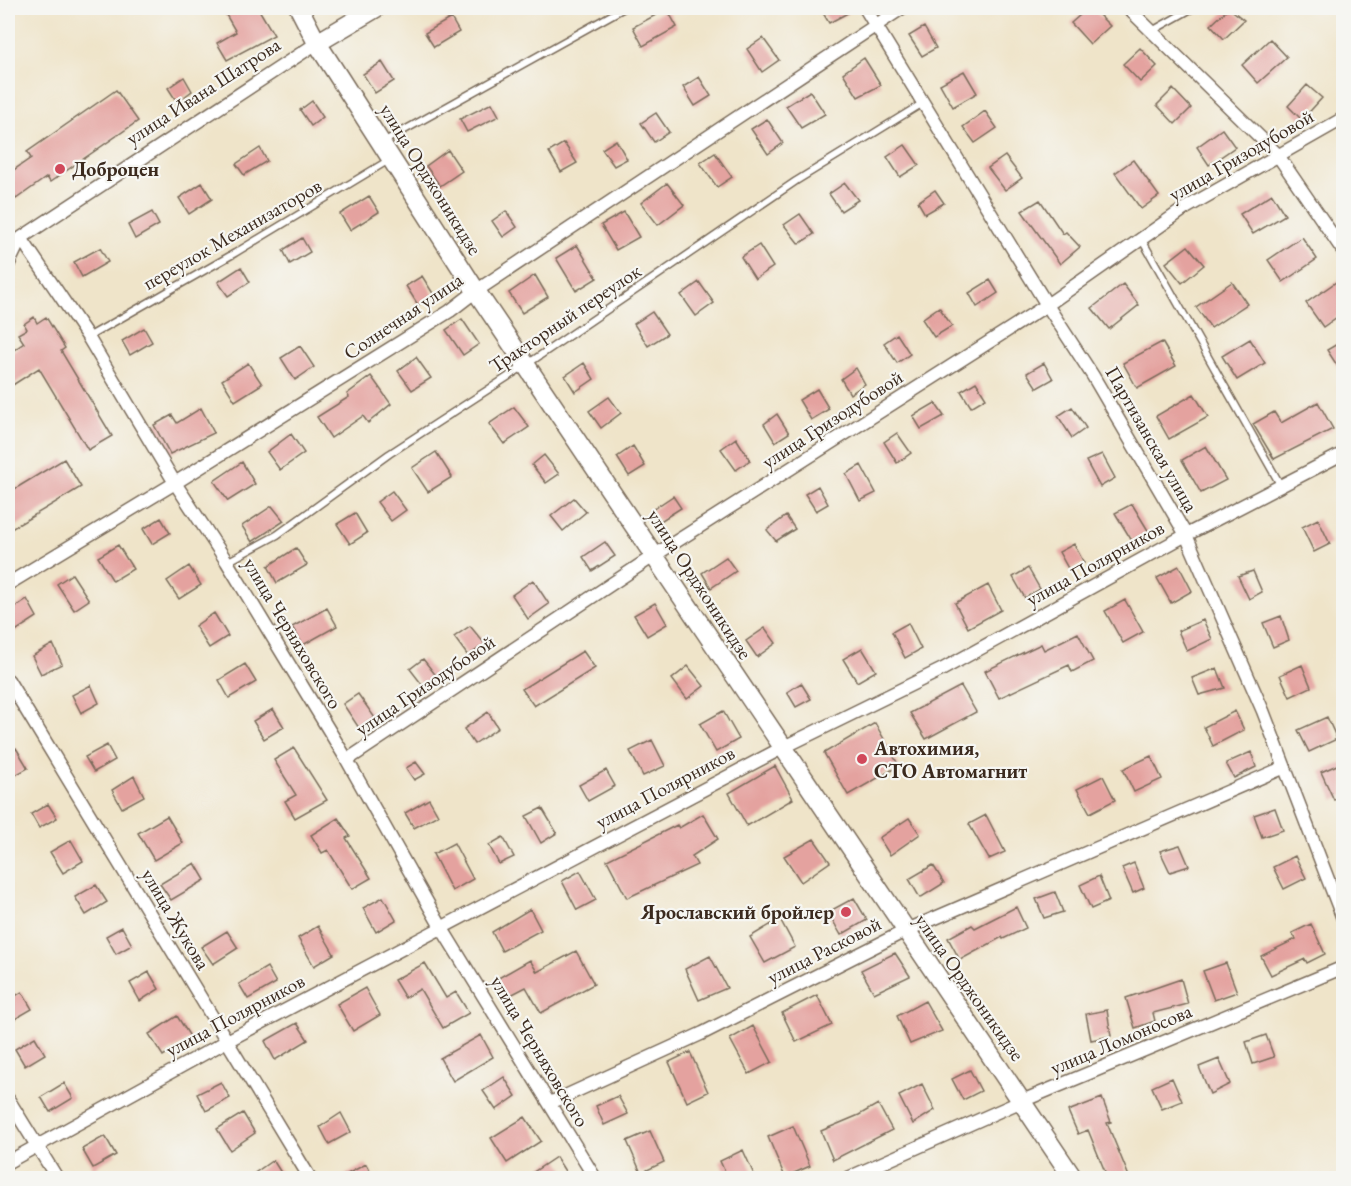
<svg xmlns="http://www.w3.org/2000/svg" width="1351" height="1186" viewBox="0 0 1351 1186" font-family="'EB Garamond',serif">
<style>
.building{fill:#e4a29f}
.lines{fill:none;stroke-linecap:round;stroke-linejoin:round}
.lane-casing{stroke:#7a6b5a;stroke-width:9}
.street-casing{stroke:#7a6b5a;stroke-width:15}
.secondary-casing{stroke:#7a6b5a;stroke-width:21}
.lane{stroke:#fff;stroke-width:6}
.street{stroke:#fff;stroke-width:12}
.secondary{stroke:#fff;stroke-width:18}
.poi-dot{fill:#d1495b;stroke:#f6f6f2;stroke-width:2}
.labels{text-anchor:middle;stroke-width:4.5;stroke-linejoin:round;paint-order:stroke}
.street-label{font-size:20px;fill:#3b2a1e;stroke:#f6f6f2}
.poi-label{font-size:20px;font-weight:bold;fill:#3b2a1e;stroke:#f6f6f2;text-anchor:start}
</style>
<rect width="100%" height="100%" fill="#f6f6f2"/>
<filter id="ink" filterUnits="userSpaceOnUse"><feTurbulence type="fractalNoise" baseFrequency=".0167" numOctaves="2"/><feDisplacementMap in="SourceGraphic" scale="12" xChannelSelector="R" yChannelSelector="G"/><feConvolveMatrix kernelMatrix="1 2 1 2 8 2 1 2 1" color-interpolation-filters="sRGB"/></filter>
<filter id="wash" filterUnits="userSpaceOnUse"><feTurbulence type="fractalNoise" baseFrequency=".008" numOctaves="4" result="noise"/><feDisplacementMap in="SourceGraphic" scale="24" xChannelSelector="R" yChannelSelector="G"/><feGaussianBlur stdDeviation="1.35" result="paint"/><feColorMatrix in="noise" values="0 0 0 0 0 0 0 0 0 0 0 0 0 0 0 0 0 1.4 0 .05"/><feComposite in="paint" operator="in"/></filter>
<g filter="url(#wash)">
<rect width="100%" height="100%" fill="#efe4c9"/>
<g id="blocks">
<path class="building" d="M222 8H258L274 35 227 60 217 43 236 32Z
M820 8H857L829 23Z
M1088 8H1092L1110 26 1090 44 1071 23Z
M1229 8 1244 20 1224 39 1211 25Z
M667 9 677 27 643 46 633 27Z
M451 18 459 32 434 47 425 33Z
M924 27 936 48 922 56 909 36Z
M763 38 779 60 762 72 747 49Z
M1270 39 1287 57 1258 83 1242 65Z
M1140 48 1157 66 1140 82 1123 64Z
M864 58 881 85 858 97 843 73Z
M382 62 394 81 375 93 363 74Z
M964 71 977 93 953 107 940 84Z
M184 77 192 91 177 102 168 88Z
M699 77 711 96 695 106 683 87Z
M1307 85 1322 98 1302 120 1288 106Z
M1173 89 1191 108 1175 124 1157 105Z
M116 90 138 121 50 182 47 177 16 199 8 186V174L31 158 27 152Z
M810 91 825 114 801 128 786 106Z
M312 101 323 117 311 126 300 110Z
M492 103 499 116 467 132 460 119Z
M985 111 997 128 975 143 963 127Z
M656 113 669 132 654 142 641 123Z
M767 119 783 143 768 154 751 129Z
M1222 129 1235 147 1209 165 1197 147Z
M616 140 627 159 614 166 602 149Z
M564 143 577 163 561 172 549 152Z
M905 145 919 165 900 177 887 157Z
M260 148 267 161 244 175 236 164Z
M448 150 462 171 440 186 426 166Z
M715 153 732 177 717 187 700 163Z
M1005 156 1022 178 1005 190 988 168Z
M1133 160 1159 196 1141 209 1115 173Z
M202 183 212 199 189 214 179 198Z
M667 183 684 205 658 225 641 203Z
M845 183 858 200 841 211 829 194Z
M935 190 944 203 925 214 918 202Z
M1272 194 1285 215 1253 234 1240 214Z
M369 196 379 212 350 230 340 214Z
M1040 200 1063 234 1066 232 1080 247 1060 264 1022 211Z
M506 211 517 227 503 237 492 221Z
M152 212 159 225 135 239 128 225Z
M624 212 639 237 616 250 601 225Z
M800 214 814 234 799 244 784 225Z
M1302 237 1317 259 1283 282 1268 260Z
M302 238 310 252 290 264 283 250Z
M577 245 597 278 576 291 556 258Z
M759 245 773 267 755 279 741 257Z
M1188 246 1204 265 1182 283 1166 263Z
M100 248 108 262 82 277 74 262Z
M241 267 250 282 228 296 218 282Z
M535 275 548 297 522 313 509 293Z
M422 276 434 295 418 305 406 286Z
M990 280 998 293 977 307 969 293Z
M1339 280 1344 286V312L1323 327 1306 303Z
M699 282 714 303 696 316 681 295Z
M1232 282 1247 304 1211 328 1196 307Z
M1123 284 1139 305 1109 329 1092 308Z
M939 307 952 326 934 337 922 319Z
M652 312 667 334 648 346 634 324Z
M34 317 37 323 46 317 65 348 61 351 112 436 88 450 39 368 8 388V354L24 343 18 334 27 329 24 324Z
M462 319 479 344 463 355 446 330Z
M144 328 152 342 130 355 122 341Z
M897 334 910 354 897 363 884 343Z
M1250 339 1265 363 1237 380 1222 356Z
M1344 340V376L1327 350Z
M1162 342 1176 366 1137 388 1123 363Z
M300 346 314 367 295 380 281 358Z
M416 357 431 378 412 390 398 371Z
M248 363 262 384 235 401 222 380Z
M584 363 594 379 575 392 565 376Z
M1044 363 1053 379 1037 388 1027 373Z
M856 368 865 384 850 394 841 379Z
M371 376 391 404 368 423 363 416 331 438 317 417 349 397 347 394Z
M976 382 986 398 971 407 961 391Z
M817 389 829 409 811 420 799 400Z
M1194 394 1208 417 1169 439 1156 416Z
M609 397 621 413 601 428 589 411Z
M1318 402 1333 429 1274 459 1253 424 1274 412 1281 423Z
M935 403 944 416 921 429 913 416Z
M514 407 529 427 504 444 489 424Z
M1072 407 1086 428 1072 438 1058 416Z
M201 408 214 433 170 454 154 425 172 415 177 423Z
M777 414 789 433 775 442 764 424Z
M897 433 911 453 897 463 884 442Z
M291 434 304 453 280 470 267 452Z
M736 438 750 460 736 470 721 449Z
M633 446 645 466 629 476 617 457Z
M1206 446 1226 480 1201 493 1182 460Z
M436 452 452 477 428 492 412 468Z
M1102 454 1115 478 1100 487 1086 461Z
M544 455 559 474 546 483 532 465Z
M64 459 81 487 8 531V493Z
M242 462 255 484 228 501 214 481Z
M861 465 876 493 860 501 846 474Z
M818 486 828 504 816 511 805 494Z
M392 491 406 510 391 521 377 502Z
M673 496 681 508 659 522 652 510Z
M574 498 586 512 563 531 551 516Z
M1132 504 1149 532 1132 541 1115 513Z
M272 506 284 521 252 542 242 526Z
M355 513 367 533 350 544 337 524Z
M786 516 795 529 776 541 767 530Z
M161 518 170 533 152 544 143 529Z
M1318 519 1330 544 1314 552 1302 527Z
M605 542 615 556 592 571 583 557Z
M1074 544 1084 563 1069 570 1059 552Z
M118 545 133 569 113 581 98 557Z
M296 548 307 565 277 583 268 566Z
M726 557 736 571 711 588 702 573Z
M189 566 201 585 179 599 167 581Z
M1179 566 1192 591 1171 603 1157 578Z
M1028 568 1040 589 1025 598 1013 577Z
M1253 571 1262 592 1249 599 1238 576Z
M72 574 89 600 74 610 57 584Z
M533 580 549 604 528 619 512 595Z
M988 585 1001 610 968 628 955 603Z
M27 599 37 617 14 632 8 621V612Z
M1125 600 1143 632 1123 643 1105 611Z
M655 603 667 624 647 636 634 615Z
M327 608 337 626 303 645 292 627Z
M214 613 228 636 209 648 195 626Z
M1281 616 1289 640 1273 647 1263 623Z
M1203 620 1212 639 1187 651 1178 631Z
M908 623 921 649 905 658 892 632Z
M470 626 485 644 468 656 454 637Z
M765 628 776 643 757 657 746 641Z
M1078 633 1093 661 1072 672 1069 665 999 698 985 671 1041 644 1044 650Z
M53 644 62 664 41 674 32 656Z
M862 648 876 671 857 682 843 659Z
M583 651 595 668 534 706 522 689Z
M423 659 438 678 424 687 410 669Z
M245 664 256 682 229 698 219 680Z
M1302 665 1311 687 1290 697 1280 675Z
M688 666 704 686 687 699 672 679Z
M1217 668 1225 688 1199 695 1192 678Z
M801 683 811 699 796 707 787 692Z
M91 685 99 703 81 713 72 695Z
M961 686 976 712 926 739 910 713Z
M358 694 375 718 359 728 343 704Z
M273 709 284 727 264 739 253 721Z
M723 711 739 739 716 752 700 724Z
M1235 711 1244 730 1213 746 1204 727Z
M488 712 498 728 474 744 464 729Z
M1327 717 1337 739 1309 752 1298 730Z
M875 723 899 766 848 795 824 753Z
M652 740 665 766 643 776 630 751Z
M107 745 115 760 94 772 85 757Z
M16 748 28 768 12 777 8 770V752Z
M294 748 327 800 295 818 285 801 296 795 274 760Z
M1251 752 1256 767 1234 778 1226 763Z
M1151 756 1162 779 1134 792 1123 769Z
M416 762 425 774 414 780 406 768Z
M1344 762V795L1334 800 1321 772Z
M775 766 793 799 747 826 729 793Z
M606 770 615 786 588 801 579 785Z
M134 776 144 796 122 808 112 790Z
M1103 776 1115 800 1090 813 1077 789Z
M429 799 438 815 414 828 405 813Z
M48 804 57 818 39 828 31 814Z
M542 808 557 833 541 843 526 816Z
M1275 808 1283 830 1262 837 1254 815Z
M703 814 718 839 692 856 697 865 627 898 607 860 677 825 679 828Z
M986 815 1005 852 989 859 969 824Z
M167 816 183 843 154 860 138 833Z
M338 818 350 836 346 838 371 878 352 889 328 850 322 853 311 835Z
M909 818 920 834 890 855 879 838Z
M503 837 514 857 499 864 489 845Z
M814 839 830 862 801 882 784 856Z
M71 840 83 861 63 873 50 852Z
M454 843 473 879 452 891 433 854Z
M1180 845 1189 866 1170 872 1160 851Z
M1295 856 1306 878 1284 889 1273 867Z
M195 863 205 880 171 900 160 884Z
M1134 863 1144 888 1133 893 1122 868Z
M933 865 944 883 920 898 909 879Z
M580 871 596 900 577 910 562 881Z
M1099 876 1109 901 1091 909 1080 885Z
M96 885 107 902 86 915 75 897Z
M1055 892 1063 912 1044 918 1036 899Z
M383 897 396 920 376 932 363 908Z
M854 898 867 920 841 935 828 912Z
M1016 907 1026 928 1003 939 1002 937 960 960 948 938 972 925 975 928Z
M530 909 541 930 502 951 492 932Z
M780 919 795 947 765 963 750 937Z
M1311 924 1325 954 1307 963 1305 959 1271 975 1261 956 1296 939 1292 933Z
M318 926 334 954 314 966 298 938Z
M122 927 132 945 116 954 106 936Z
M227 931 238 948 213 964 201 947Z
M576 951 594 984 541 1013 526 987 505 998 495 980 530 960 537 972Z
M895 953 910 976 874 993 861 970Z
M710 956 727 988 699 1000 685 969Z
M425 963 446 998 456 992 469 1013 443 1028 420 989 405 998 394 980Z
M1226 963 1237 992 1214 1000 1203 971Z
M267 967 276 983 248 999 239 984Z
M149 972 159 989 140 1001 130 983Z
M1181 979 1188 1004 1153 1013 1155 1021 1135 1028 1126 998Z
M365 988 380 1015 353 1031 337 1004Z
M22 992 32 1009 8 1023V1000Z
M817 995 832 1025 796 1042 782 1013Z
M925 1001 942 1031 910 1044 897 1016Z
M1107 1010 1111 1036 1091 1040 1086 1014Z
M177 1016 191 1038 163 1056 149 1034Z
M297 1023 308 1040 275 1060 265 1041Z
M753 1026 772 1062 749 1074 730 1039Z
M481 1035 493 1057 453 1081 440 1058Z
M1266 1035 1274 1057 1253 1064 1246 1042Z
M35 1037 45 1054 25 1066 15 1049Z
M690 1052 708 1092 687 1102 669 1062Z
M1219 1059 1230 1084 1210 1094 1199 1067Z
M970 1070 981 1091 963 1100 952 1079Z
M504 1077 516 1096 496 1110 483 1091Z
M1172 1078 1182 1101 1162 1109 1152 1087Z
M221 1082 230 1098 206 1111 197 1094Z
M64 1083 73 1098 50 1112 41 1097Z
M922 1084 935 1110 913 1124 899 1096Z
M618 1096 628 1114 604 1125 596 1106Z
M1102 1098 1111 1122 1107 1123 1130 1179H1108L1088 1130 1078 1134 1068 1111Z
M878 1104 892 1130 833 1160 821 1131 859 1115Z
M243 1113 255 1133 230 1150 217 1129Z
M341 1113 351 1132 329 1144 320 1127Z
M525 1117 541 1141 507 1163 491 1138Z
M793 1126 810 1166 785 1177 768 1137Z
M650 1131 664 1162 641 1173 627 1141Z
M105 1136 116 1155 93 1168 82 1149Z
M743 1150 756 1179H728L720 1161Z
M556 1157 570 1179H523Z
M273 1160 285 1179H246Z
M366 1164 374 1179H338Z"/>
</g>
</g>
<g filter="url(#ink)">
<use href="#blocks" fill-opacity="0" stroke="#7a6b5a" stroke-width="1.5"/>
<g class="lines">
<defs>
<path id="lane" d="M1152 31 1193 8
M383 142 624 8
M1142 240 1281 486
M8 247 18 240
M88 337 235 253 389 160
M227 562 277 535 389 454 526 365 796 181 923 103"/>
<path id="street" d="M865 8 1047 305 1093 376 1186 535 1263 711 1344 921
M1128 8 1277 154 1344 252
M21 238 88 337 175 483 227 562 347 760 441 927 595 1178
M8 265 21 238 317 43
M8 584 175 483 450 311 476 291 902 8
M8 680 310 1178
M347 760 655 555 1047 305 1184 209 1344 118
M8 1099 57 1178
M550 1103 703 1033 905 931 1285 767
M8 1162 227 1041 782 748 943 669 1186 535 1344 453
M848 1178 1022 1101 1344 967"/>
<path id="secondary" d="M299 8 317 43 476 291 1073 1178
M317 43 376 8"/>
</defs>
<use href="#lane" class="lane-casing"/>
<use href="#street" class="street-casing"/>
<use href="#secondary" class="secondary-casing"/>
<use href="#lane" class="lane"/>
<use href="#street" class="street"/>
<use href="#secondary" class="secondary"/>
</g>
</g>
<g class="poi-dot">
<circle cx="60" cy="169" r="6"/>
<circle cx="862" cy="759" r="6"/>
<circle cx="846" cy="912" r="6"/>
</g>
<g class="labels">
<g class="street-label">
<text transform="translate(203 91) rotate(-33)" y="7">улица Ивана Шатрова</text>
<text transform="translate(1241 155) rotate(-30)" y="7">улица Гризодубовой</text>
<text transform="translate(431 179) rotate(58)" y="7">улица Орджоникидзе</text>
<text transform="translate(232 234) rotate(-30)" y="7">переулок Механизаторов</text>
<text transform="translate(403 316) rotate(-34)" y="7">Солнечная улица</text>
<text transform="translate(565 318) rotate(-34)" y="7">Тракторный переулок</text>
<text transform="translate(832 419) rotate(-33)" y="7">улица Гризодубовой</text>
<text transform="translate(1152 439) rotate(60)" y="7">Партизанская улица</text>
<text transform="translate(1095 563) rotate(-29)" y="7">улица Полярников</text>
<text transform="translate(700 584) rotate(57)" y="7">улица Орджоникидзе</text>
<text transform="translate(293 633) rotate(59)" y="7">улица Черняховского</text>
<text transform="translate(425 685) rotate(-34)" y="7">улица Гризодубовой</text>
<text transform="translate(665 787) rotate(-28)" y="7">улица Полярников</text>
<text transform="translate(176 919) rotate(59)" y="7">улица Жукова</text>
<text transform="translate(824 950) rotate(-27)" y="7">улица Расковой</text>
<text transform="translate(970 987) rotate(55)" y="7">улица Орджоникидзе</text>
<text transform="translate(235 1015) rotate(-28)" y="7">улица Полярников</text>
<text transform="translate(1121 1039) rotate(-23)" y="7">улица Ломоносова</text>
<text transform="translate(540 1051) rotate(59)" y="7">улица Черняховского</text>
</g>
<g class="poi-label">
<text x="72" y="176">Доброцен</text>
<text x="874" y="755">Автохимия,<tspan x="874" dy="23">СТО Автомагнит</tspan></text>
<text x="834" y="919" text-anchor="end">Ярославский бройлер</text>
</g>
</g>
<rect width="1351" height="1186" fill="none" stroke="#f6f6f2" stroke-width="30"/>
</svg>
